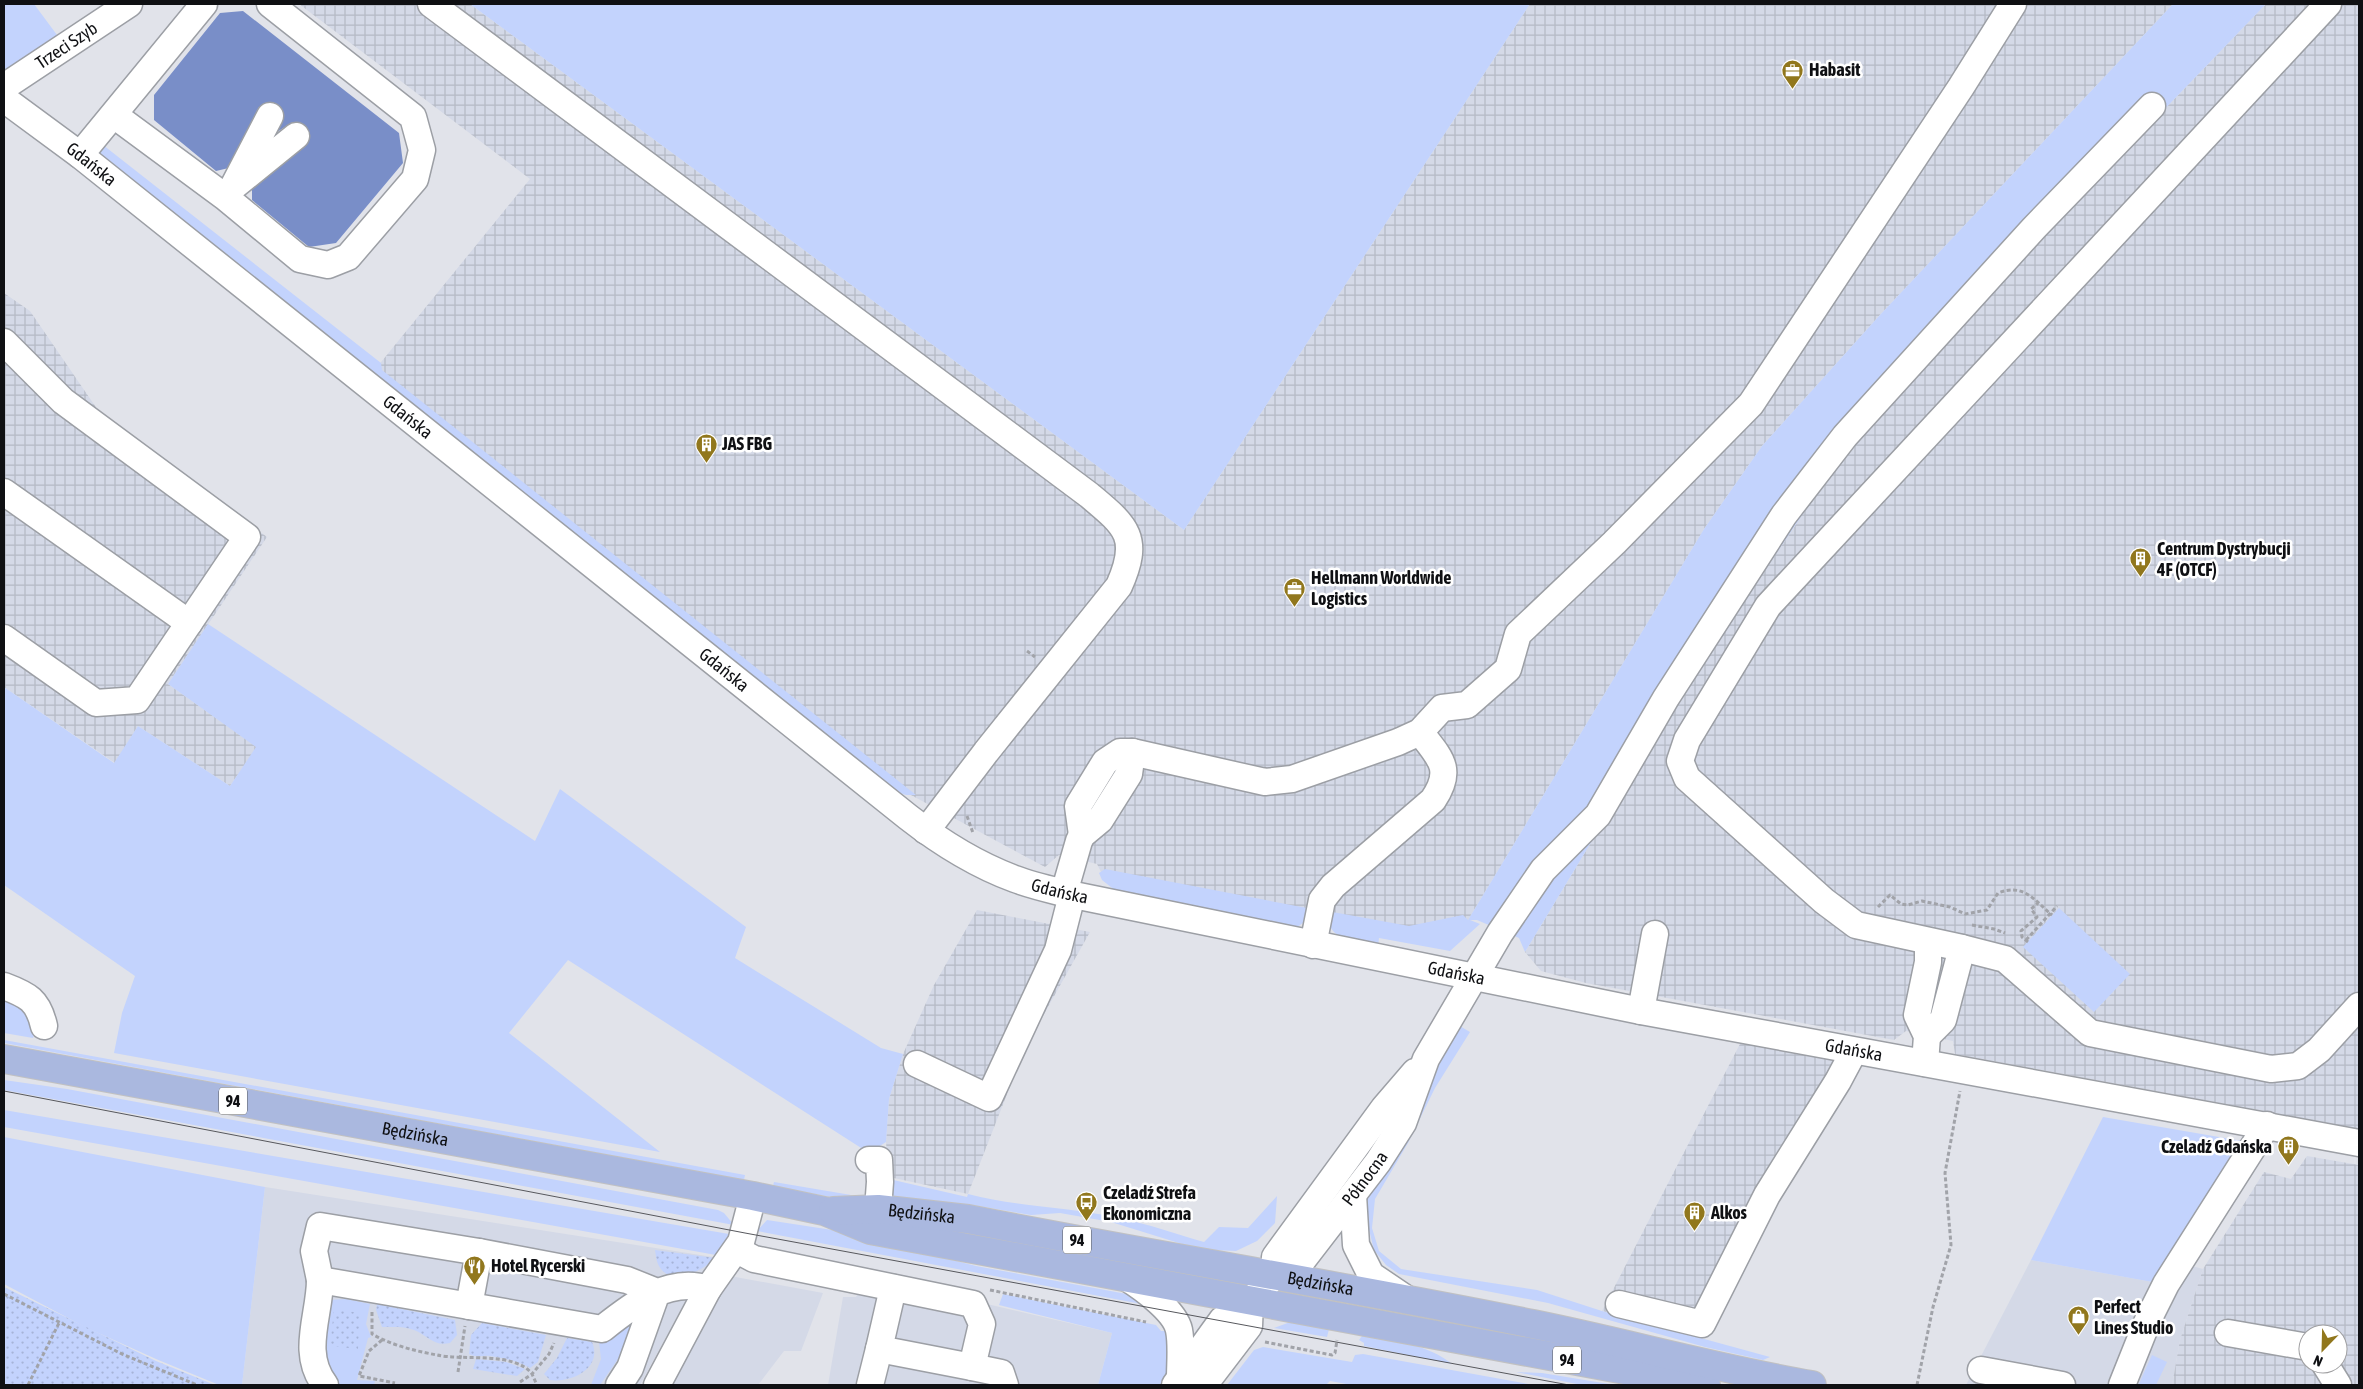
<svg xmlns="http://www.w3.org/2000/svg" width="2363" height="1389" viewBox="0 0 2363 1389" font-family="'Asap Condensed',sans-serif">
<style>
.built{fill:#d4d9e7}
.industrial{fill:url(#industrial-grid);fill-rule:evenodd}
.grass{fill:#c3d3fd}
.park{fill:url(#park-dots)}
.water{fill:#798ec8}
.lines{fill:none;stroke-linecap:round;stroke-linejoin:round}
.minor-casing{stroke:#9c9fa5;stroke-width:29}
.major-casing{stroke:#c1c1c2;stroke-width:30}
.path{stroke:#a1a3a9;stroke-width:3;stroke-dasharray:4 2.5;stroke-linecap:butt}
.minor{stroke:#fff;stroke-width:26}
.major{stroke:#aab8df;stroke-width:28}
.tram{stroke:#57585d;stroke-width:1}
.labels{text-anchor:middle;stroke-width:5;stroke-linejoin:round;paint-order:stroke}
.shield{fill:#fff;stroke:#57585a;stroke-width:1}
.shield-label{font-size:16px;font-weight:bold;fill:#0f1013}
.street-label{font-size:18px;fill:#0f1013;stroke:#fff}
.poi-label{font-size:18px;font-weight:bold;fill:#0f1013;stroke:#fff;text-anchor:start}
</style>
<defs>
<pattern id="industrial-grid" width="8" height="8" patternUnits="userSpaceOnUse" patternTransform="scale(1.25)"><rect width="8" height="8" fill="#d4d9e7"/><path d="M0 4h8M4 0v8" fill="none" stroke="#b5b9c5"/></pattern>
<pattern id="park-dots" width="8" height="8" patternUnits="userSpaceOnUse" patternTransform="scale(1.25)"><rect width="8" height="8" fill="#c3d3fd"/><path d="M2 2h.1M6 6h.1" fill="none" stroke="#a6b4d8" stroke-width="1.8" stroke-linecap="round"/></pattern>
</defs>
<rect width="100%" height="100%" fill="#e1e3ea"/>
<path class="built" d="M265 1187 713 1257 679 1313 640 1385H242Z
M2031 1260 2158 1283 2188 1265 2203 1269 2180 1340 2172 1385H1966Z
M730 1276 823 1293 801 1351H784L758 1385H666Z
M867 1276 1112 1333 1098 1385H828L843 1297H856Z"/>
<path class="industrial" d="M299 4H470L1184 530 1530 4H2173L1879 316 1762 446 1704 529 1468 920 1413 931 1103 876 1097 864 1059 855 1045 867 909 794 373 372 530 179Z
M2266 4H2359V1129L1955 1054 1953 1041 1906 1031 1894 1040 1586 983 1541 971 1525 952 1666 718 1839 460 1965 316Z
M4 293 30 311 104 419 267 537 168 684 257 747 230 786 138 726 115 763 4 687Z
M977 910 1090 932 1025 1048 968 1194 889 1177 886 1142 889 1099 903 1054 934 985Z
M1741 1042 1857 1063 1778 1194 1708 1337 1602 1311Z
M2307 1156 2359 1165V1385H2172L2180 1340 2203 1269 2264 1172 2291 1179ZM2308 1334H2338V1364H2308Z"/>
<path class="grass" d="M4 4H34L60 39 4 80Z
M470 4H1530L1184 530Z
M2173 4H2266L1965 316 1839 460 1666 718 1525 952 1519 938 1477 920H1470L1480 924 1450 951 1379 938 1378 946C1355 942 1326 941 1327 911L1409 926 1463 915 1468 920 1704 529 1762 446 1879 316Z
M103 145 381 363 382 370 916 795H906L891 790 96 155Z
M208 624 535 841 560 789 746 927 735 958 881 1048 903 1054 889 1099 886 1142 869 1153 568 960 509 1033 660 1152 114 1053 122 1013 135 976 4 885V687L114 763 138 726 230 786 256 747 168 684Z
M1105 869 1312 909C1306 922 1301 927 1287 930L1121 895 1102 880 1099 873Z
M2059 908 2130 974 2094 1012 2023 947Z
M4 998 27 1008 36 1030 33 1038 4 1033Z
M1458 1025 1470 1032 1435 1088 1408 1143 1375 1199 1372 1228 1379 1251 1401 1269 1537 1290 1602 1311 1770 1357 1763 1360 1705 1347 1548 1303 1399 1274 1386 1265 1374 1250 1364 1209 1369 1189 1419 1105Z
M4 1040 745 1175 744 1180 4 1043Z
M4 1080 67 1089 718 1210 724 1213 734 1225 4 1090Z
M4 1110 729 1234 716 1255 4 1127Z
M2103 1117 2248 1142 2158 1283 2031 1260Z
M4 1137 265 1187 242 1385H219L156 1359 85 1327 4 1284Z
M889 1179 967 1197 968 1194C1017 1207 1069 1207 1119 1218 1148 1224 1176 1234 1204 1242L1219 1227 1248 1228 1277 1196 1275 1223 1257 1241 1236 1251 1214 1250 1182 1244 1111 1222 1060 1213 1031 1215 978 1206 890 1196Z
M774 1182 863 1197 862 1203 773 1186Z
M767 1220 839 1231 976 1266 1132 1295 1152 1306 757 1231Z
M1003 1294 1156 1325 1161 1331H1170V1365L1160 1385H1098L1112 1333 999 1305Z
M346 1299 370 1304 366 1324 371 1337 368 1338 357 1380 375 1381 374 1385H335L326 1377 321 1316 330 1300Z
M640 1314 620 1356 600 1385H591L601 1359 599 1342Z
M1293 1321 1330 1325 1327 1337 1274 1328Z
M1362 1336C1391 1339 1429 1345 1452 1364L1364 1346V1343L1359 1340Z
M1263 1347 1352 1362 1355 1355 1363 1354 1534 1385H1352L1330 1381 1326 1385H1227L1254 1350Z
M2152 1355 2167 1362 2156 1385 2139 1384Z
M1516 1372 1542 1373 1615 1385H1582Z"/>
<path class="park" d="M655 1250 715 1258C704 1271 670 1287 659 1266 656 1261 656 1255 655 1250Z
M4 1287 156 1361 215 1385H4Z
M377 1304 455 1320 457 1335 450 1343C434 1347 427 1335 414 1330 404 1326 393 1327 382 1327L376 1310Z
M334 1309 360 1313 358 1349 330 1346Z
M482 1323 546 1335 538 1362 530 1368C518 1361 503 1358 490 1356 482 1355 476 1358 469 1354L471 1335Z
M567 1338 592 1342C603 1368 572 1383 550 1380L544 1374 557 1358Z
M476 1359 506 1362 525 1369 517 1376 473 1369Z"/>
<path class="water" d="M243 11 399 133 403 163 336 243 309 247 252 200V184L303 144 288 125 271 136 278 117 259 107 233 167 216 171 154 120V95L220 13Z"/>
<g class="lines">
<defs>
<g id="minor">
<path d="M431 4 1089 495C1126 526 1141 537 1119 586L986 752 926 831"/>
<path d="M2328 4 1768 606 1687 740 1680 761 1687 778 1824 901 1856 925 1962 948 2005 959 2090 1033 2271 1069 2298 1066 2319 1050 2359 1006"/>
<path id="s1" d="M4 87 129 4"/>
<path id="s2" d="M4 99 80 155 908 817C940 842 977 865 1015 879 1031 885 1048 889 1064 893L1641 1011 2359 1143"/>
<path d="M114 115 225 197 300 259 328 265 348 257 415 179 422 150 413 117 270 4"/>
<path d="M270 116 233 187 296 136"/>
<path d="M80 155 204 4"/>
<path d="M4 342 63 401 247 537 137 700 96 703 4 638"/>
<path d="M4 492 189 623"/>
<path d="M1082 835 1078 806 1105 762 1120 752H1132L1265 782 1292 779 1398 742 1420 732 1442 708 1467 705 1508 669 1518 634 1614 543 1751 404 1961 87 2013 4"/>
<path d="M1064 893 1079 841 1082 835 1100 820 1129 774 1132 752"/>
<path d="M1313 945 1322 900 1333 886 1433 800C1454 769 1440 758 1420 732"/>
<path d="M4 986C28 995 38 1000 44 1026"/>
<path d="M1641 1011 1655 934"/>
<path d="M1927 1036 1943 1020 1962 948"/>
<path d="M1925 1063 1927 1036 1917 1015 1928 962V942"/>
<path d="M917 1064 989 1098 1058 950 1072 895"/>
<path d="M869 1160H879L880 1182 878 1209"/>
<path d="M1353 1195 1356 1245 1371 1275 1408 1300"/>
<path d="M737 1250 754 1259 973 1304 982 1324 972 1367 1001 1373 1005 1385"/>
<path d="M1274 1276 1275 1257 1384 1108 1415 1072"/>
<path d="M1127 1278C1143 1288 1175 1311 1179 1330 1182 1345 1180 1363 1180 1378"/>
<path d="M320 1280C320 1315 300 1353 325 1385"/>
<path d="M893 1288 879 1349 972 1367"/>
<path d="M1619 1304 1702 1324 1767 1195 1838 1081 1854 1051"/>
<path d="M469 1306 479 1252"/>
<path d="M2228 1333 2308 1347"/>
<path d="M2325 1364 2338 1385"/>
<path d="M1981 1370 2062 1385"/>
<path d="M619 1385 630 1368 657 1292 627 1280 479 1252 320 1226 314 1251 320 1280 602 1329C631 1306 668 1276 708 1289"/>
<path d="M657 1385 708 1289 741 1242 753 1196"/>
<path d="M870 1385 879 1349"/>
<path id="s3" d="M1175 1385 1222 1320 1250 1302 1274 1276 1298 1266 1378 1162 1403 1123 1426 1059 1500 933 1543 870 1598 815 1666 698 1784 515 1845 436 2034 228 2152 106"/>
<path d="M1204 1385 1249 1326 1250 1302"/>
<path d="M2122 1385 2148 1320 2166 1284 2267 1125"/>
</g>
<g id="major">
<path id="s4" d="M4 1059 753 1196 824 1211 870 1230 1706 1385"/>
<path id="s5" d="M833 1211 878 1209 968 1219C1156 1256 1346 1286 1533 1324 1627 1343 1718 1369 1812 1385"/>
</g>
</defs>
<use href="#minor" class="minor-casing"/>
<use href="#major" class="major-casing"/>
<path class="path" d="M1027 651 1035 657
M967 816 973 833
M1878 907 1890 895 1901 904 1908 905 1922 901 1950 907 1965 914 1987 910 1998 893C2024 883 2034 900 2052 915
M1972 925 1994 929 2005 933
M2026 940 2057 906
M2028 942 2022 937 2021 931 2037 917 2031 909 2038 903
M990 1290 1146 1322
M4 1294 122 1354 197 1385
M372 1312V1334C391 1345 415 1351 437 1355 463 1361 515 1351 532 1374L549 1354 554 1343
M382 1340 369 1351 359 1376 395 1383
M1265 1342 1332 1355 1335 1353 1337 1340
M458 1372 465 1326
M520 1382 532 1374 537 1385
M28 1385 59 1323
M1917 1385 1933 1307 1951 1245 1945 1173 1960 1091"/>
<use href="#minor" class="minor"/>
<use href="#major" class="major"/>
<path class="tram" d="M4 1091 745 1233 1569 1385"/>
</g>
<defs>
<symbol id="office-pin" viewBox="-11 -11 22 30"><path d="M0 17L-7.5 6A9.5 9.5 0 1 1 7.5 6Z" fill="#91771d" stroke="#fff"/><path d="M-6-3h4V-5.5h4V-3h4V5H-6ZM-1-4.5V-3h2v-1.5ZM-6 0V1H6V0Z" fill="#fff"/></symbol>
<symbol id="building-pin" viewBox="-11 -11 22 30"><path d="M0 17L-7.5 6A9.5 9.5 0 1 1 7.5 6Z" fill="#91771d" stroke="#fff"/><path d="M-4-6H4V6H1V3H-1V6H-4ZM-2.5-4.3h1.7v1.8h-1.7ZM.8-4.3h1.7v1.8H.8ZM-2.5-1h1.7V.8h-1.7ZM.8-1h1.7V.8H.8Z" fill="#fff"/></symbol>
<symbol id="bus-pin" viewBox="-11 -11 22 30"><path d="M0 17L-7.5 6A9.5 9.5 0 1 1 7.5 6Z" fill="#91771d" stroke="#fff"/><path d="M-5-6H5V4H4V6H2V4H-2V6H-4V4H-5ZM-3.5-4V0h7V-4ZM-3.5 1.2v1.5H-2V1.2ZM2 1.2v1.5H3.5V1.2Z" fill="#fff"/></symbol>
<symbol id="restaurant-pin" viewBox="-11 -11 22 30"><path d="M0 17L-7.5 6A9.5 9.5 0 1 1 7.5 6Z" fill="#91771d" stroke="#fff"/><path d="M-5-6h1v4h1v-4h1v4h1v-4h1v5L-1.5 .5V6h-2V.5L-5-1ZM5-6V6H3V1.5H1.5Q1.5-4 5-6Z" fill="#fff"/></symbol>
<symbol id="shop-pin" viewBox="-11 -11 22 30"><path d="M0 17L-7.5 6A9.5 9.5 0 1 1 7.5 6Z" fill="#91771d" stroke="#fff"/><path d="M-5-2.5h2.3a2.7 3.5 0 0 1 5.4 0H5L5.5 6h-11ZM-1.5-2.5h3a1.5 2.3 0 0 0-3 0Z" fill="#fff"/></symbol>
</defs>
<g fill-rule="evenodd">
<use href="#office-pin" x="1780" y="58" width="25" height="34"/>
<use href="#building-pin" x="694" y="432" width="25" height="34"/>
<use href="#building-pin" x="2128" y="546" width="25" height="34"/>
<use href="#office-pin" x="1282" y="576" width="25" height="34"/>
<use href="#building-pin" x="2276" y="1134" width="25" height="34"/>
<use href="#bus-pin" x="1074" y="1190" width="25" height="34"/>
<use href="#building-pin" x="1682" y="1200" width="25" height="34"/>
<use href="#restaurant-pin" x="462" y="1254" width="25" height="34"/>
<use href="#shop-pin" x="2066" y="1304" width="25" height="34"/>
</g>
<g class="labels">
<g class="shield">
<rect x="219" y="1087.5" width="28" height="27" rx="4"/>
<rect x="1063" y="1226.5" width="28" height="27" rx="4"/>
<rect x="1553" y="1346.5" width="28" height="27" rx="4"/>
</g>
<g class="shield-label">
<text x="233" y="1107">94</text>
<text x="1077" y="1246">94</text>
<text x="1567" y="1366">94</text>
</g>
<g class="street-label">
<text dy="6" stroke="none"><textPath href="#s1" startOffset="75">Trzeci Szyb</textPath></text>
<text dy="6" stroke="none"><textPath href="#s2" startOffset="109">Gdańska</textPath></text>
<text dy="6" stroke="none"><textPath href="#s2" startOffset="514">Gdańska</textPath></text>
<text dy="6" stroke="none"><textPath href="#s2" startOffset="919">Gdańska</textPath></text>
<text dy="6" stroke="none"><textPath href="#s2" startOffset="1325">Gdańska</textPath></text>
<text dy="6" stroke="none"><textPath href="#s2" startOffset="1730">Gdańska</textPath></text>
<text dy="6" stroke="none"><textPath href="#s2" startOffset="2135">Gdańska</textPath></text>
<text dy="6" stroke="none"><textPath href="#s4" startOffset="418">Będzińska</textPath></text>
<text dy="6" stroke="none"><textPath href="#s3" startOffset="285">Północna</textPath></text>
<text dy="6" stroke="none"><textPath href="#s5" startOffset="89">Będzińska</textPath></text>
<text dy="6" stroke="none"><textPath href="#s5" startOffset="494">Będzińska</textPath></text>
</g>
<g class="poi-label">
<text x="1809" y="76">Habasit</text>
<text x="722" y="450">JAS FBG</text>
<text x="2157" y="555">Centrum Dystrybucji<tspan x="2157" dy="21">4F (OTCF)</tspan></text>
<text x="1311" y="584">Hellmann Worldwide<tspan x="1311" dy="21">Logistics</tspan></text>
<text x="2272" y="1153" text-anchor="end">Czeladź Gdańska</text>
<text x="1103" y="1199">Czeladź Strefa<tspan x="1103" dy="21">Ekonomiczna</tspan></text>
<text x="1711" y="1219">Alkos</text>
<text x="491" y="1272">Hotel Rycerski</text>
<text x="2094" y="1313">Perfect<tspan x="2094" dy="21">Lines Studio</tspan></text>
</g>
</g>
<rect width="2363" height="1389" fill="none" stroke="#0f1013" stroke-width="10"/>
<g transform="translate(2323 1349) rotate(203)"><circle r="24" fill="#ffffff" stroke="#9f9fa1"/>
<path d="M0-4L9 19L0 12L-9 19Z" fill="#91771d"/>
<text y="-8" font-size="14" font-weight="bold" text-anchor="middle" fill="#0f1013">N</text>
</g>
</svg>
